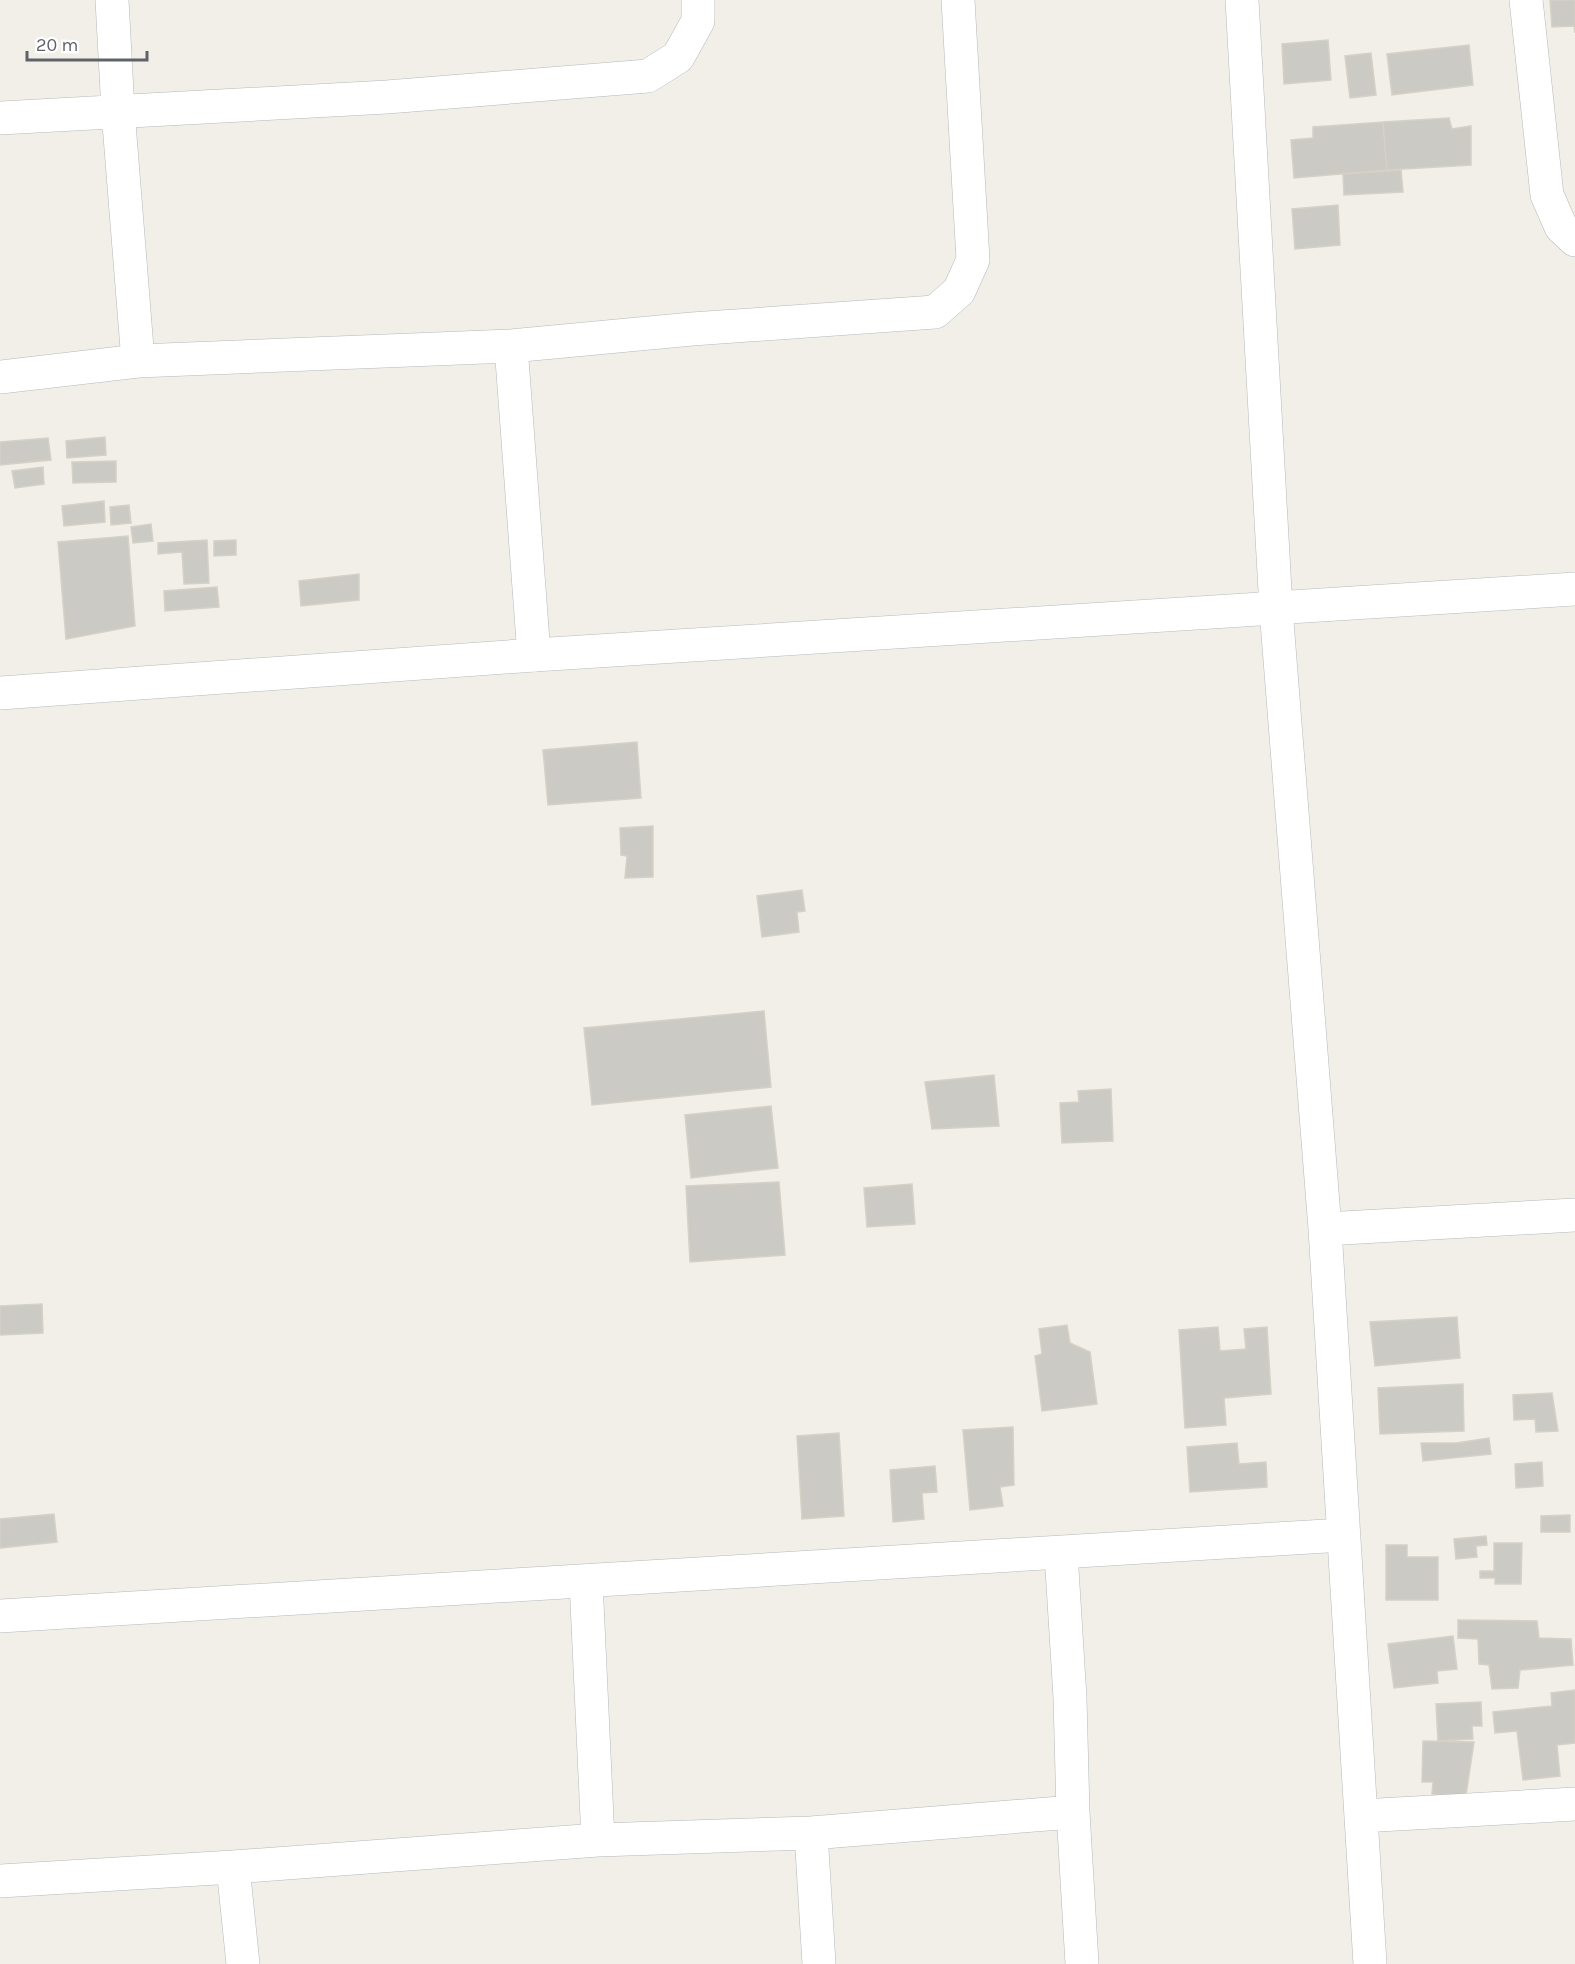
<svg xmlns="http://www.w3.org/2000/svg" width="1575" height="1964" viewBox="0 0 1575 1964" font-family="Karla,sans-serif">
<style>
.building{fill:#cccac5;stroke:#d6d1c6;stroke-width:1.5}
.lines{fill:none;stroke-linecap:round;stroke-linejoin:round}
.street-casing{stroke:#b5b8bc;stroke-width:34}
.secondary-casing{stroke:#b6babf;stroke-width:34}
.street{stroke:#fff;stroke-width:33}
.secondary{stroke:#fff;stroke-width:33}
</style>
<rect width="100%" height="100%" fill="#f1efe8"/>
<path class="building" d="M1550 0H1575V33L1574 26 1552 27Z
M1328 40 1331 80 1284 84 1282 44Z
M1469 45 1473 85 1392 95 1387 54Z
M1371 53 1376 95 1350 98 1345 56Z
M1449 118 1452 129 1471 126V165L1387 170 1383 122Z
M1383 122 1387 170 1294 178 1291 140 1313 138V127Z
M1401 170 1403 192 1344 195 1343 174Z
M1338 205 1340 245 1295 249 1292 209Z
M105 437 106 455 67 458 66 441Z
M48 438 51 460 0 465V442Z
M116 461V482L73 483 72 462Z
M43 467 44 484 15 488 12 471Z
M104 501 105 522 64 526 62 506Z
M129 505 131 523 111 525 110 507Z
M151 524 153 541 133 543 131 527Z
M128 536 135 626 66 639 58 542Z
M207 540 209 583 184 584 182 552 158 554V543Z
M236 540V555L214 556V541Z
M359 574V600L301 606 299 581Z
M217 587 219 607 165 611 164 591Z
M637 742 641 798 548 805 543 750Z
M653 826V877L625 878 627 856 621 855 620 828Z
M802 890 805 911 797 912 799 932 762 937 757 896Z
M764 1011 771 1087 592 1105 584 1028Z
M994 1075 999 1126 932 1129 925 1082Z
M1111 1089 1113 1141 1062 1143 1060 1103 1079 1102 1078 1091Z
M771 1106 778 1168 691 1178 685 1115Z
M779 1182 785 1255 690 1262 686 1186Z
M912 1184 915 1224 867 1227 864 1188Z
M42 1304 43 1333 0 1335V1306Z
M1457 1317 1460 1358 1375 1366 1370 1322Z
M1067 1325 1070 1343 1090 1352 1097 1404 1042 1411 1035 1356 1042 1354 1039 1329Z
M1218 1327 1220 1351 1246 1349 1244 1329 1267 1327 1271 1394 1224 1398 1226 1425 1185 1428 1179 1330Z
M1463 1384 1464 1431 1380 1434 1378 1388Z
M1552 1393 1558 1431 1536 1432 1535 1419 1514 1420 1513 1395Z
M1013 1427 1014 1485 1000 1487 1003 1506 970 1510 963 1430Z
M839 1433 844 1516 802 1519 797 1436Z
M1489 1438 1491 1454 1423 1461 1421 1443H1456Z
M1237 1443 1239 1464 1266 1462 1267 1487 1190 1492 1187 1447Z
M1542 1462 1543 1486 1516 1488 1515 1464Z
M935 1466 937 1492 922 1493 924 1519 893 1522 890 1470Z
M54 1514 57 1542 0 1548V1519Z
M1570 1515V1532H1541V1516Z
M1486 1536 1487 1545 1476 1546 1477 1557 1456 1559 1454 1539Z
M1494 1543H1522L1521 1584H1495V1578H1480V1571H1494Z
M1386 1545H1407V1557H1438V1600H1386Z
M1458 1620 1537 1621 1539 1638 1571 1639 1573 1665 1520 1670 1518 1688 1492 1689 1489 1665 1479 1664 1478 1639 1458 1638Z
M1453 1636 1457 1669 1437 1671 1438 1683 1394 1688 1388 1644Z
M1575 1690V1743L1557 1745 1560 1776 1523 1780 1517 1731 1495 1733 1493 1712 1552 1706 1551 1693Z
M1481 1702 1482 1726H1472L1473 1739 1438 1741 1436 1704Z
M1423 1741 1474 1742 1466 1795 1432 1794 1433 1782H1422Z"/>
<g class="lines">
<defs>
<path id="street" d="M112 0 118 111 138 361
M1242 0 1276 609 1325 1229 1370 1964
M1526 0 1547 195 1561 227 1575 240
M0 118 387 97 648 76 678 57 698 21V0
M511 346 534 655
M0 377 138 361 511 346 692 329 935 312 959 291 973 260 958 0
M1325 1229 1575 1215
M1061 1553 1070 1698 1073 1812 1082 1964
M586 1581 598 1840
M0 1616 1343 1535
M1361 1816 1575 1804
M811 1833 819 1964
M233 1867 243 1964
M0 1881 233 1867 598 1840 811 1833 1073 1812"/>
<path id="secondary" d="M0 693 534 655 1575 589"/>
</defs>
<use href="#street" class="street-casing"/>
<use href="#secondary" class="secondary-casing"/>
<use href="#street" class="street"/>
<use href="#secondary" class="secondary"/>
</g>
<path d="M27 51v9h120v-9" fill="none" stroke="#5f6368" stroke-width="3"/>
<text x="36" y="51" font-size="18" fill="#5f6368" stroke="#ffffff" stroke-width="4.5" paint-order="stroke">20 m</text>
</svg>
